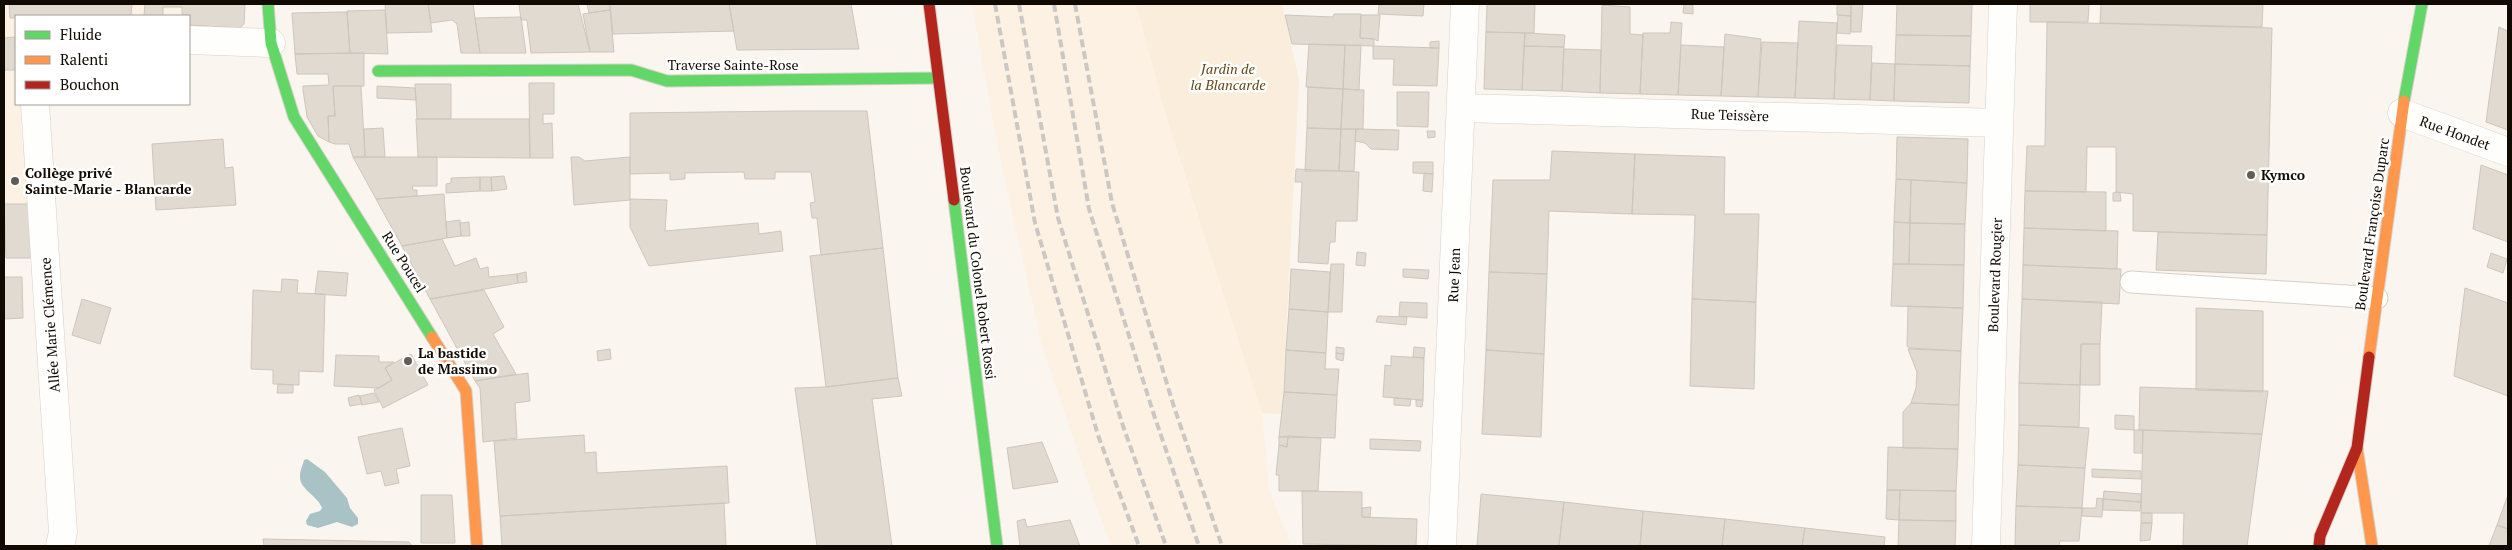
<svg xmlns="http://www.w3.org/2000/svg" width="2512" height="550" viewBox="0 0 2512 550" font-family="'PT Serif',serif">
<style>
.built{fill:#fcf1e2}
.green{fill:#faeddb}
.water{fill:#a8c2c6}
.building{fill:#e0dad1;stroke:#ccc6be}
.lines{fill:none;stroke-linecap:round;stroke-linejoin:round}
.lane-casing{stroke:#d6d0c8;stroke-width:23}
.street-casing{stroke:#d6d0c8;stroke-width:29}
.fast-casing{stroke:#d6d0c8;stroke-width:13}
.slow-casing{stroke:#d6d0c8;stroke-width:13}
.jam-casing{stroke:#d6d0c8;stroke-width:13}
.lane{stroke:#fefefd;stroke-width:21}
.street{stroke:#fefefd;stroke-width:28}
.fast{stroke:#63d668;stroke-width:11}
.slow{stroke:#ff974d;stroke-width:11}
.jam{stroke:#b3261e;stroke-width:11}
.rail{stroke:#cac7c5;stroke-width:4;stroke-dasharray:8 4;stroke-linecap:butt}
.poi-dot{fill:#635c55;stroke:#fff;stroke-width:2}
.labels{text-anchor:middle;stroke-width:5;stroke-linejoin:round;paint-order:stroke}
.street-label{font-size:14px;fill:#110a02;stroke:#fff}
.park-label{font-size:14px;font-style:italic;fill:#634717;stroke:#fff}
.poi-label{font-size:14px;font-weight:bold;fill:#110a02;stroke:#fff;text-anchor:start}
</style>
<rect width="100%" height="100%" fill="#faf5ef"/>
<path class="built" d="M4 4H245L244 24 240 28 189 26V16L13 17 16 44V104H22L32 258H4Z
M972 4H1136L1167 119 1262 413 1269 490 1291 546H1112L1099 514 1042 345 1001 163Z"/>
<path class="green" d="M1136 4H1282L1299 80 1282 414 1262 413 1167 119Z"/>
<path class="water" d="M307 459 325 472 347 498 350 508 358 518V524L352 527 337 522 318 528 307 525 306 521 310 514 320 511 322 508C318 496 299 489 300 476 300 470 303 465 304 460Z"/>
<path class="building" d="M9 4H132L131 16 10 18Z
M145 4H245L244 24 240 28 189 25V16H182V7H163V16H144Z
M385 4H428L432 32 387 33Z
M428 4H473L480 53H461L457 24 452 20 431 23Z
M519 4H578L590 52 531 53 527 20H521Z
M587 4H610V10L589 13Z
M610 4H729L734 31 613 34Z
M729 4H851L859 49 737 50Z
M1379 4H1424L1423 16 1378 14Z
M1487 4H1535L1534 33 1486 32Z
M1684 4H1693V14L1683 13Z
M1837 4H1851V16L1837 15Z
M1851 4H1863L1861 32H1851Z
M1897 4H1972L1971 36 1896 35Z
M2030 4H2089L2088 22H2030Z
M2101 4H2263L2262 27 2100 23Z
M1602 5 1630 7V34L1643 35 1640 94 1600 93Z
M385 10 388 54 350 53 347 11Z
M610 10 614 52H590L583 14Z
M347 12 350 53 295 54 292 13Z
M1334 14H1361L1360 38 1374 39V46L1292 44 1285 15 1333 17Z
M1361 15H1380L1378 41 1374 39 1360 38Z
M1838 15 1851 16 1850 34 1837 33Z
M521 17 526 53H480L475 18Z
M1799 21 1837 23 1834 99 1795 98Z
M1671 22 1682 23 1678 95 1640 94 1643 33H1670Z
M2047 22 2272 28 2267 235 2133 231V194L2116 192V147H2087L2086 192 2025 191 2027 146H2045Z
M2499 27 2508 31V130L2486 122Z
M1486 32 1525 33 1522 90 1484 89Z
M1525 33 1565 35 1564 47 1524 46Z
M1725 34 1761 39 1758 97 1721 96Z
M1896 35 1971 36 1970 66 1895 64Z
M15 37 16 70H4V38Z
M1439 41V48H1430V42Z
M1762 42 1798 43 1795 98 1758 97Z
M1309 44 1345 45 1343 89 1306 87Z
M1345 45H1361L1359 90 1343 89Z
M1681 45 1724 47 1721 96 1678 95Z
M1837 45 1872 46 1870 100 1834 99Z
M1373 46 1439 48 1437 86 1393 85 1394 59H1373Z
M1524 46 1564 47 1562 91 1522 90Z
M1564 49 1601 50 1600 93 1562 91Z
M364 53V86H333L335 116H328L329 142 318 136 307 117 303 90V86L329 85 328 74H297L295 54Z
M1872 63 1895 64 1894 101 1870 100Z
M1895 64 1970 66 1969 103 1894 101Z
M529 83H554V114H543V124L552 123 553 158H530Z
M415 84H451V119H417Z
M333 86H361L365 157H353L349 144H335L329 142 328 116H335Z
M377 86 415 88 416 100 377 98Z
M1308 87 1343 89 1341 129 1307 128Z
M1343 89 1364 90 1363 129H1341Z
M1397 92H1429L1428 127 1397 126Z
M794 111H867L883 248 821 255 817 218H812L810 203 815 202 811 172H775V179H745L744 172 685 173V179L670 180V173L630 174V113Z
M416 119H529L530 158 418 157Z
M383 128 385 157H365L364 129Z
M1307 128 1341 129 1339 171H1305Z
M1341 129H1356L1354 171H1339Z
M1356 129 1399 130 1398 150 1371 149 1365 143 1355 141Z
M1427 131H1435V137L1428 138Z
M1897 137 1968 139 1967 183 1896 179Z
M223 139 225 168 233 167 236 205 156 210 152 144Z
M1552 151 1635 154 1632 214 1549 211 1547 274 1489 272 1493 180H1550Z
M1635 154 1725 157 1724 214H1759L1756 302 1692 299 1695 215 1632 214Z
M353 157H437V186H412L413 190H417V196L376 199Z
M571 157H579L585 161 630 157V200L574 205Z
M1413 162H1433V174L1413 173Z
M2481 165 2508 175V242L2473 229Z
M1296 169 1359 172 1357 221H1336L1335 242H1330L1328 264 1298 262 1302 182H1295Z
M1424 173 1433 174 1432 192 1423 191Z
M504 176 507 189 492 191 491 177Z
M480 177V191L446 193V184L451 183V178Z
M480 177H491L492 191H480Z
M1896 179 1911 180 1910 223 1894 222Z
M1911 180 1967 183 1965 224 1910 223Z
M2025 191 2106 192V231L2024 228Z
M2116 192 2120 193 2121 201H2113V193Z
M444 194 447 238 402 246 376 199Z
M630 199 667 200 665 231 758 223 759 234 781 231 783 251 649 266 630 227Z
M4 204H29L32 258H6Z
M460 220 461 236 447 238 446 222Z
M469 222 470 236H461L460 223Z
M1894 222 1910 223 1909 264H1893Z
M1910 223 1965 224 1964 265 1909 264Z
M2024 228 2118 231 2117 269 2023 265Z
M2158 232 2267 235 2266 274 2156 270Z
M442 239 455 266 476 258 480 269 488 267 489 277 517 274 518 283 430 299 402 246Z
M883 248 898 378 826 387 810 256Z
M1357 252 1366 253 1365 266 1356 265Z
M2491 253 2507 259 2503 273 2487 267Z
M1331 264H1344L1342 312H1328Z
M1893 264 1964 265 1963 308 1891 306Z
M2023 265 2121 269 2119 304 2022 299Z
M1291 269 1330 272 1328 312 1289 309Z
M1403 269 1429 270 1428 279 1403 277Z
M318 271 348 273 346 296 315 294Z
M526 272 527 282 518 283 517 274Z
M1489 272 1547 274 1544 354 1486 350Z
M4 277H22L23 318 4 319Z
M282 279 298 280 297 293 325 294 323 372 299 371V385L273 384V370L251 369 253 290 281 292Z
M2465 288 2508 303V396L2454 376Z
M484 290 504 327 493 334 516 374 475 381 430 299Z
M82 299 111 308 100 344 72 335Z
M1692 299 1756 302 1754 389 1690 386Z
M2022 299 2102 302 2100 344H2081L2080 385 2019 383Z
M1400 302 1427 303V318L1399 316Z
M1908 306 1963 308 1961 351 1909 348 1907 346Z
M2196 308 2263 311V392L2196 390Z
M1289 309 1328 312 1326 353 1286 350Z
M1378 316 1407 317 1406 325 1376 322Z
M2081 344H2100V385H2080Z
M1336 347 1344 348V354L1336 353Z
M1414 347 1425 348 1424 358 1413 357Z
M610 349 611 359 598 361 597 351Z
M1908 349 1961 351 1959 405 1911 403 1916 388 1917 372Z
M1286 350 1326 353 1325 369H1339L1337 395 1284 392Z
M1486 350 1544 354 1541 437 1482 434Z
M1336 353 1344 354 1343 361 1336 359Z
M411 354 428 385 383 408 374 390 392 380 385 368Z
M336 355 379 356V362H394L385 368 392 380 379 388 334 386Z
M1391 356 1424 358 1423 400 1383 397 1385 365 1391 366Z
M528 373 530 401 515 403 517 438 483 442 480 388 475 381Z
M898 378 902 396 872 399 892 546H817L795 388 826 387Z
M2019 383 2080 385 2079 427 2019 425Z
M278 384 293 385V393H277Z
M2140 387 2268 391 2262 434 2139 430Z
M1284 392 1337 395 1335 438 1279 437Z
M374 393 379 402 362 405 360 396Z
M359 395 362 404 350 406 348 398Z
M1394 398 1411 399 1410 406 1394 405Z
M1416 400H1423L1422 407 1416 406Z
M1911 403 1959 405 1958 449 1903 448V412Z
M2115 415 2134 416V430L2115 429Z
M2019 425 2089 428 2085 468 2018 465Z
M402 428 410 466 396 469 399 483 385 486 381 471 367 474 358 437Z
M2134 430H2143L2142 453H2134Z
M2143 430 2262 434 2247 546H2183L2184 513H2141Z
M584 435 585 453 596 452 597 473 727 466 729 503 500 516 494 441Z
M1288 436 1321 438 1318 491H1279V475H1276L1279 445 1287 447Z
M1288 436 1287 447 1279 445V437Z
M1370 439 1421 441 1420 451 1370 449Z
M1042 442 1058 482 1013 489 1007 448Z
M1888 447 1958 449 1956 491 1887 490Z
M2018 465 2085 468 2082 508 2016 506Z
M2092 469 2141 471V479L2092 477Z
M1887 490H1900L1899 520 1886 519Z
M1900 490 1956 491V521L1899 520Z
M1302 491 1362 492V517L1417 519 1416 546 1303 544Z
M2104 491 2141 494V502L2103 499Z
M1481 494 1564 502 1559 546H1477Z
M421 495H452L455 543H421Z
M2508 495V529L2497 525Z
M2097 498 2103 499 2102 517 2082 516V508H2096Z
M2103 499 2141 502 2140 511 2103 510Z
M1564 502 1643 511 1640 546H1559Z
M724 503 726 546H502L500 516Z
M2016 506 2082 508 2079 541H2060L2059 546H2015Z
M1371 507 1370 517H1362V508Z
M1643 511 1725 519 1722 546H1640Z
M2141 513H2152V523H2141Z
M1025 519 1027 527 1070 520 1080 546H1020L1017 521Z
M1725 519 1805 528 1802 546H1722Z
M1899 520 1956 521 1955 546H1898Z
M2141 523H2152L2150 540 2140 541Z
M2497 525 2508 529V546H2489Z
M1805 528 1885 537 1884 546H1802Z
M263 539 409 542 412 546H264Z"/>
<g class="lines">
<defs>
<path id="lane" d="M2131 282 2377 298"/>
<path id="street" d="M189 40 271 43
M35 104 63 532 60 546
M1461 108 1999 123
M2402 113 2508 152
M1442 546 1465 4
M1986 546 2003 4"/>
<path id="fast" d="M268 4 271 43 294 117 432 337
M378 71 631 70 667 81 938 78
M2404 101 2422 4
M954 200 997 546"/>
<path id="slow" d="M432 337 466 391 477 546
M2369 357 2404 101
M2357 448 2372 546"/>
<path id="jam" d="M929 4 954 200
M2319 546 2320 536 2357 448 2369 357"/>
</defs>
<use href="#lane" class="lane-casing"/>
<use href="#street" class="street-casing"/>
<use href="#fast" class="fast-casing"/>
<use href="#slow" class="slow-casing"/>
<use href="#jam" class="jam-casing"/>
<use href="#lane" class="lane"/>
<use href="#street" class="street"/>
<use href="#fast" class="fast"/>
<use href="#slow" class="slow"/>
<use href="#jam" class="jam"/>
<path class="rail" d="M995 4 1035 223 1098 435 1139 546
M1019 4 1058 218 1123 426 1166 546
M1054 4 1089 209 1154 415 1199 546
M1075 4 1112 203 1174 407 1222 546"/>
</g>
<g class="poi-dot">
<circle cx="2251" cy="175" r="5"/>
<circle cx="15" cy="181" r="5"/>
<circle cx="408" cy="361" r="5"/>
</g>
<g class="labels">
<g class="street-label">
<text x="733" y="70">Traverse Sainte-Rose</text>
<text transform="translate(1730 115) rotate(2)" y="5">Rue Teissère</text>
<text transform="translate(2455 133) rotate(20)" y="5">Rue Hondet</text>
<text transform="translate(2372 224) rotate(-82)" y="5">Boulevard Françoise Duparc</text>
<text transform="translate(404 262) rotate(58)" y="5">Rue Poucel</text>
<text transform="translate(978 273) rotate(83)" y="5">Boulevard du Colonel Robert Rossi</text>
<text transform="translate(1454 275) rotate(-88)" y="5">Rue Jean</text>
<text transform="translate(1995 275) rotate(-88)" y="5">Boulevard Rougier</text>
<text transform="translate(50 325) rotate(-94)" y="5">Allée Marie Clémence</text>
</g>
<g class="park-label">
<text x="1228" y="74">Jardin de<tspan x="1228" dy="16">la Blancarde</tspan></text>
</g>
<g class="poi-label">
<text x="25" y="178">Collège privé<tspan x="25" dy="16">Sainte-Marie - Blancarde</tspan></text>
<text x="2261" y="180">Kymco</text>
<text x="418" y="358">La bastide<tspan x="418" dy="16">de Massimo</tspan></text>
</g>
</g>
<rect width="2512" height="550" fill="none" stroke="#110a02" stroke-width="10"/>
<rect x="15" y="15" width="175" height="90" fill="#ffffff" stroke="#a09d9a"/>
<rect x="25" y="31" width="25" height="8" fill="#63d668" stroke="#a09d9a"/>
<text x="60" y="40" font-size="15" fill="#110a02">Fluide</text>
<rect x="25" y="56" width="25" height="8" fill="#ff974d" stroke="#a09d9a"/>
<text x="60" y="65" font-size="15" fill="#110a02">Ralenti</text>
<rect x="25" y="81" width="25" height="8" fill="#b3261e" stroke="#a09d9a"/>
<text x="60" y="90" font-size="15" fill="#110a02">Bouchon</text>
</svg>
